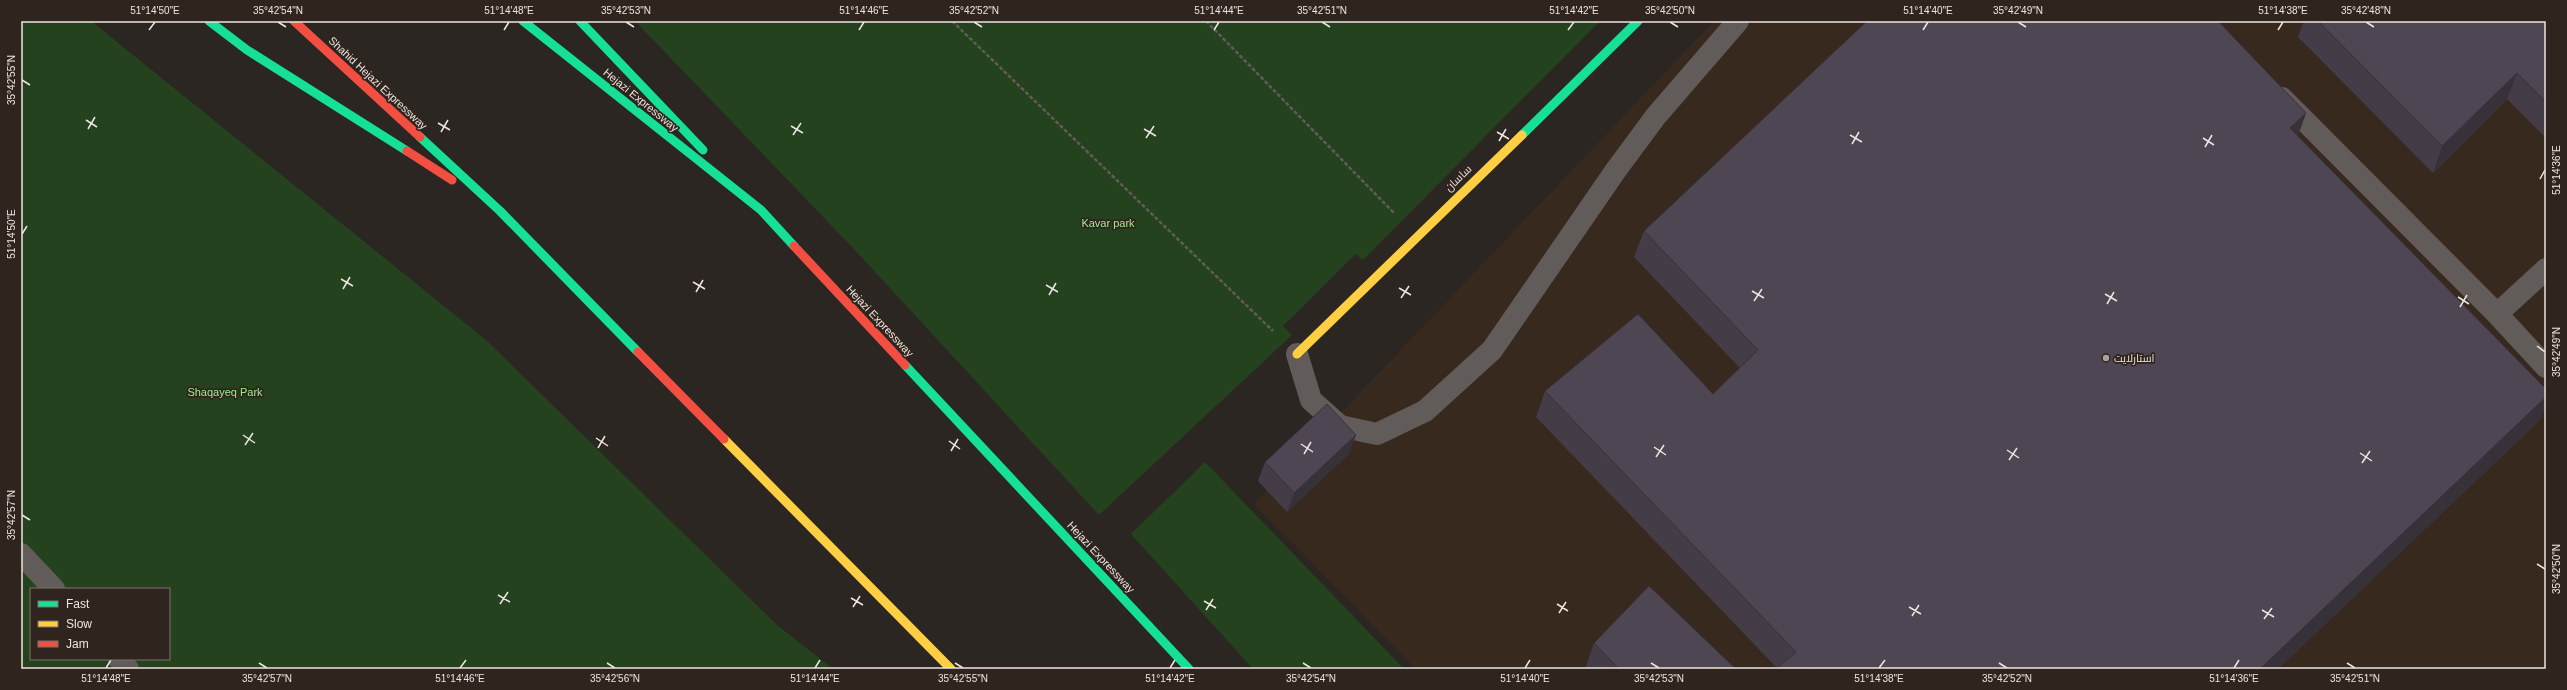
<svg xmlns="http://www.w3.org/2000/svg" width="2567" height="690" viewBox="0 0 2567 690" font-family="Helvetica,Cairo,sans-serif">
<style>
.built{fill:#38291f}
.green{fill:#24421e;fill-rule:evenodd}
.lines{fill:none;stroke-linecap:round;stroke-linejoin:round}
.path{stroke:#615c59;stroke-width:2.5;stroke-dasharray:4 2;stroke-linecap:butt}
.lane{stroke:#615c59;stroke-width:22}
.street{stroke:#615c59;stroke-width:22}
.fast{stroke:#16e098;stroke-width:9}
.slow{stroke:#ffcf43;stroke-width:9}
.jam{stroke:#f24e42;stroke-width:9}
.wall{fill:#443c47}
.shaded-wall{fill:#37313a}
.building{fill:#4f4653;stroke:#37313a}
.ticks{fill:none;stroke:#ede5e0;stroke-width:1.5}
.poi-dot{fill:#a9a29e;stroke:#30251e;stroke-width:1.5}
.labels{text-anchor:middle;stroke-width:3.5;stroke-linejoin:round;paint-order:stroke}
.street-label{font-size:11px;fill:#ede5e0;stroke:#30251e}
.park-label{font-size:11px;fill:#9ff18f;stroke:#30251e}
.poi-label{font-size:11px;fill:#ede5e0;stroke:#30251e;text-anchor:start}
.neatline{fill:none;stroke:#ede5e0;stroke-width:1.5}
.ticks-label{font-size:10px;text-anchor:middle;fill:#ede5e0}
</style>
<rect width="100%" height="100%" fill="#2c2622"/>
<path class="built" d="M1714 21H2546V669H1416L1254 504Z"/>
<path class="green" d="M21 21H91L486 340 777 625 833 669H21ZM31 589H169V659H31Z
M635 21H1600L1363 260 1355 254 1283 326 1292 335 1099 515 853 248Z
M1205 462 1404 669H1253L1131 534Z"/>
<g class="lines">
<path class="path" d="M952 21 1273 331
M1206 21 1395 214"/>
<path class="lane" d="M2282 98 2497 314 2546 367
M2497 314 2546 269
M1297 354 1311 400 1340 426 1377 434 1425 411 1492 350 1616 170 1656 116 1738 21"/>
<path class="street" d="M21 554 54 589
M119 659 128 669"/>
<path class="fast" d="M209 21 247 50 407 151
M523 21 761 210 794 246
M580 21 703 150
M1522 135 1638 21
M420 137 500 211 638 352
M905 365 1189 669"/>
<path class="slow" d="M1297 354 1522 135
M724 439 951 669"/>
<path class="jam" d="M294 21 420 137
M407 151 452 180
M794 246 905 365
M638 352 724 439"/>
</g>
<path class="wall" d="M2304 21H2546V136L2545 137 2507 99 2433 173 2298 37Z
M2306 113 2298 136 2541 419 2278 669H1776L1777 668 1536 417 1545 391 1713 394 1740 368 1634 257 1644 231Z
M1349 454 1287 512 1258 481 1265 462Z
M1594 643 1736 669H1585Z"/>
<path class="shaded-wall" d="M2517 73 2507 99 2433 173 2442 146Z
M2306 113 2296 140 2290 128Z
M2546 397V405L2541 419 2278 669H2260Z
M1356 435 1349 454 1287 512 1294 493Z"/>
<path class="building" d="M1867 21H2218L2306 113 2290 128 2546 389V397L2260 669H1817L1815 667 1814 669H1776L1796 652 1545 391 1638 314 1713 394 1758 350 1644 231Z
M2318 21H2546V102L2517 73 2442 146Z
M1327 404 1356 435 1294 493 1265 462Z
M1649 586 1736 669H1619L1594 643Z"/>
<path class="ticks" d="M278 22 286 27M626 22 634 27M974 22 982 27M1322 22 1330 27M1670 22 1678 27M2018 22 2026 27M2366 22 2374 27M149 30 155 22M504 30 509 22M859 30 864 22M1214 30 1219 22M1568 30 1574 22M1923 30 1928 22M2278 30 2283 22M22 80 30 85M86 120 97 127M438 123 450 130M791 126 803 133M88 129 95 117M1144 129 1156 136M441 132 448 120M1497 132 1509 139M793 135 801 123M1850 135 1862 142M1146 138 1154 126M2203 138 2214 145M1499 141 1506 129M1852 144 1859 132M2205 147 2212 135M2540 179 2545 170M22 234 27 226M341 279 353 286M693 282 705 289M1046 285 1058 292M1399 288 1411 295M343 289 350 277M1752 291 1764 298M696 292 703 280M2105 294 2117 301M1049 295 1056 283M2458 297 2469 304M1401 298 1409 286M1754 301 1762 289M2107 304 2114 292M2460 307 2467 295M2537 346 2545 352M243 435 255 443M596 438 608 446M949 441 960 449M1301 444 1313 452M245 445 253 433M1654 447 1666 455M598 448 605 436M2007 450 2019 458M951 451 958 439M2360 453 2372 461M1304 454 1311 442M1656 457 1664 445M2009 460 2017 448M2362 463 2370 451M22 515 30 520M2537 564 2545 569M498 595 510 602M851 598 863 605M1204 601 1216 608M500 604 508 592M1557 604 1568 611M853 607 860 596M1909 607 1921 614M1206 610 1213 599M2262 610 2274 617M1559 613 1566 602M1912 616 1919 605M2264 619 2272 608M259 663 267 668M607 663 615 668M955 663 963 668M1303 663 1311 668M1651 663 1659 668M1999 663 2007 668M2347 663 2355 668M106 668 111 660M460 668 466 660M815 668 820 660M1170 668 1175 660M1525 668 1530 660M1879 668 1885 660M2234 668 2239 660"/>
<circle class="poi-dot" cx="2106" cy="358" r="4"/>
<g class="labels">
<g class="street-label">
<text transform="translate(378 83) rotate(43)" y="4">Shahid Hejazi Expressway</text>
<text transform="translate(641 100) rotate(39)" y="4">Hejazi Expressway</text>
<text transform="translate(1458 178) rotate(-44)" y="4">ساسان</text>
<text transform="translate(880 321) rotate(47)" y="4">Hejazi Expressway</text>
<text transform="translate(1101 557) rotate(47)" y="4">Hejazi Expressway</text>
</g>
<g class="park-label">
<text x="1108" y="227">Kavar park</text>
<text x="225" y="396">Shaqayeq Park</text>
</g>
<g class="poi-label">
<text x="2114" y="362">استارلایت</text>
</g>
</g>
<rect width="2567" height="690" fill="none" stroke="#30251e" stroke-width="44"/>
<rect x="30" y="588" width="140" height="72" fill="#30251e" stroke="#7c726c"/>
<rect x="38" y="601" width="20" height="6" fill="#16e098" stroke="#7c726c"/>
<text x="66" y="608" font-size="12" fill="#ede5e0">Fast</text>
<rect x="38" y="621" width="20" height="6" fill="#ffcf43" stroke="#7c726c"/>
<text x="66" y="628" font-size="12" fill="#ede5e0">Slow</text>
<rect x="38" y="641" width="20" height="6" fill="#f24e42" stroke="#7c726c"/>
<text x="66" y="648" font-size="12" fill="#ede5e0">Jam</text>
<rect x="22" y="22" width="2523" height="646" class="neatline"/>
<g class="ticks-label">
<text x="155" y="14">51°14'50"E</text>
<text x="278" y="14">35°42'54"N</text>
<text x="509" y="14">51°14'48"E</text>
<text x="626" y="14">35°42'53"N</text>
<text x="864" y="14">51°14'46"E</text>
<text x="974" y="14">35°42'52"N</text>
<text x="1219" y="14">51°14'44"E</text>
<text x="1322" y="14">35°42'51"N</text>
<text x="1574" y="14">51°14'42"E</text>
<text x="1670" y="14">35°42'50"N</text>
<text x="1928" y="14">51°14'40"E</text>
<text x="2018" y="14">35°42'49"N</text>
<text x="2283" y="14">51°14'38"E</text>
<text x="2366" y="14">35°42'48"N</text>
<text transform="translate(11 80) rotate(-90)" y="4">35°42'55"N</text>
<text transform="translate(2556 170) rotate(-90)" y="4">51°14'36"E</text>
<text transform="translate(11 234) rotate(-90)" y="4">51°14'50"E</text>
<text transform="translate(2556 352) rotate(-90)" y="4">35°42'49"N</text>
<text transform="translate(11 515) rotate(-90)" y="4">35°42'57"N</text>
<text transform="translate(2556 569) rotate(-90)" y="4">35°42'50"N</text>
<text x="106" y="682">51°14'48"E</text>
<text x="267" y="682">35°42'57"N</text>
<text x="460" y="682">51°14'46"E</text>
<text x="615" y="682">35°42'56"N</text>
<text x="815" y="682">51°14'44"E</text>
<text x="963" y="682">35°42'55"N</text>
<text x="1170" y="682">51°14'42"E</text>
<text x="1311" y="682">35°42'54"N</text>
<text x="1525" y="682">51°14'40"E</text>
<text x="1659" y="682">35°42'53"N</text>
<text x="1879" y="682">51°14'38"E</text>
<text x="2007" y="682">35°42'52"N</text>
<text x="2234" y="682">51°14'36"E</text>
<text x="2355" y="682">35°42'51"N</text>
</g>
</svg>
